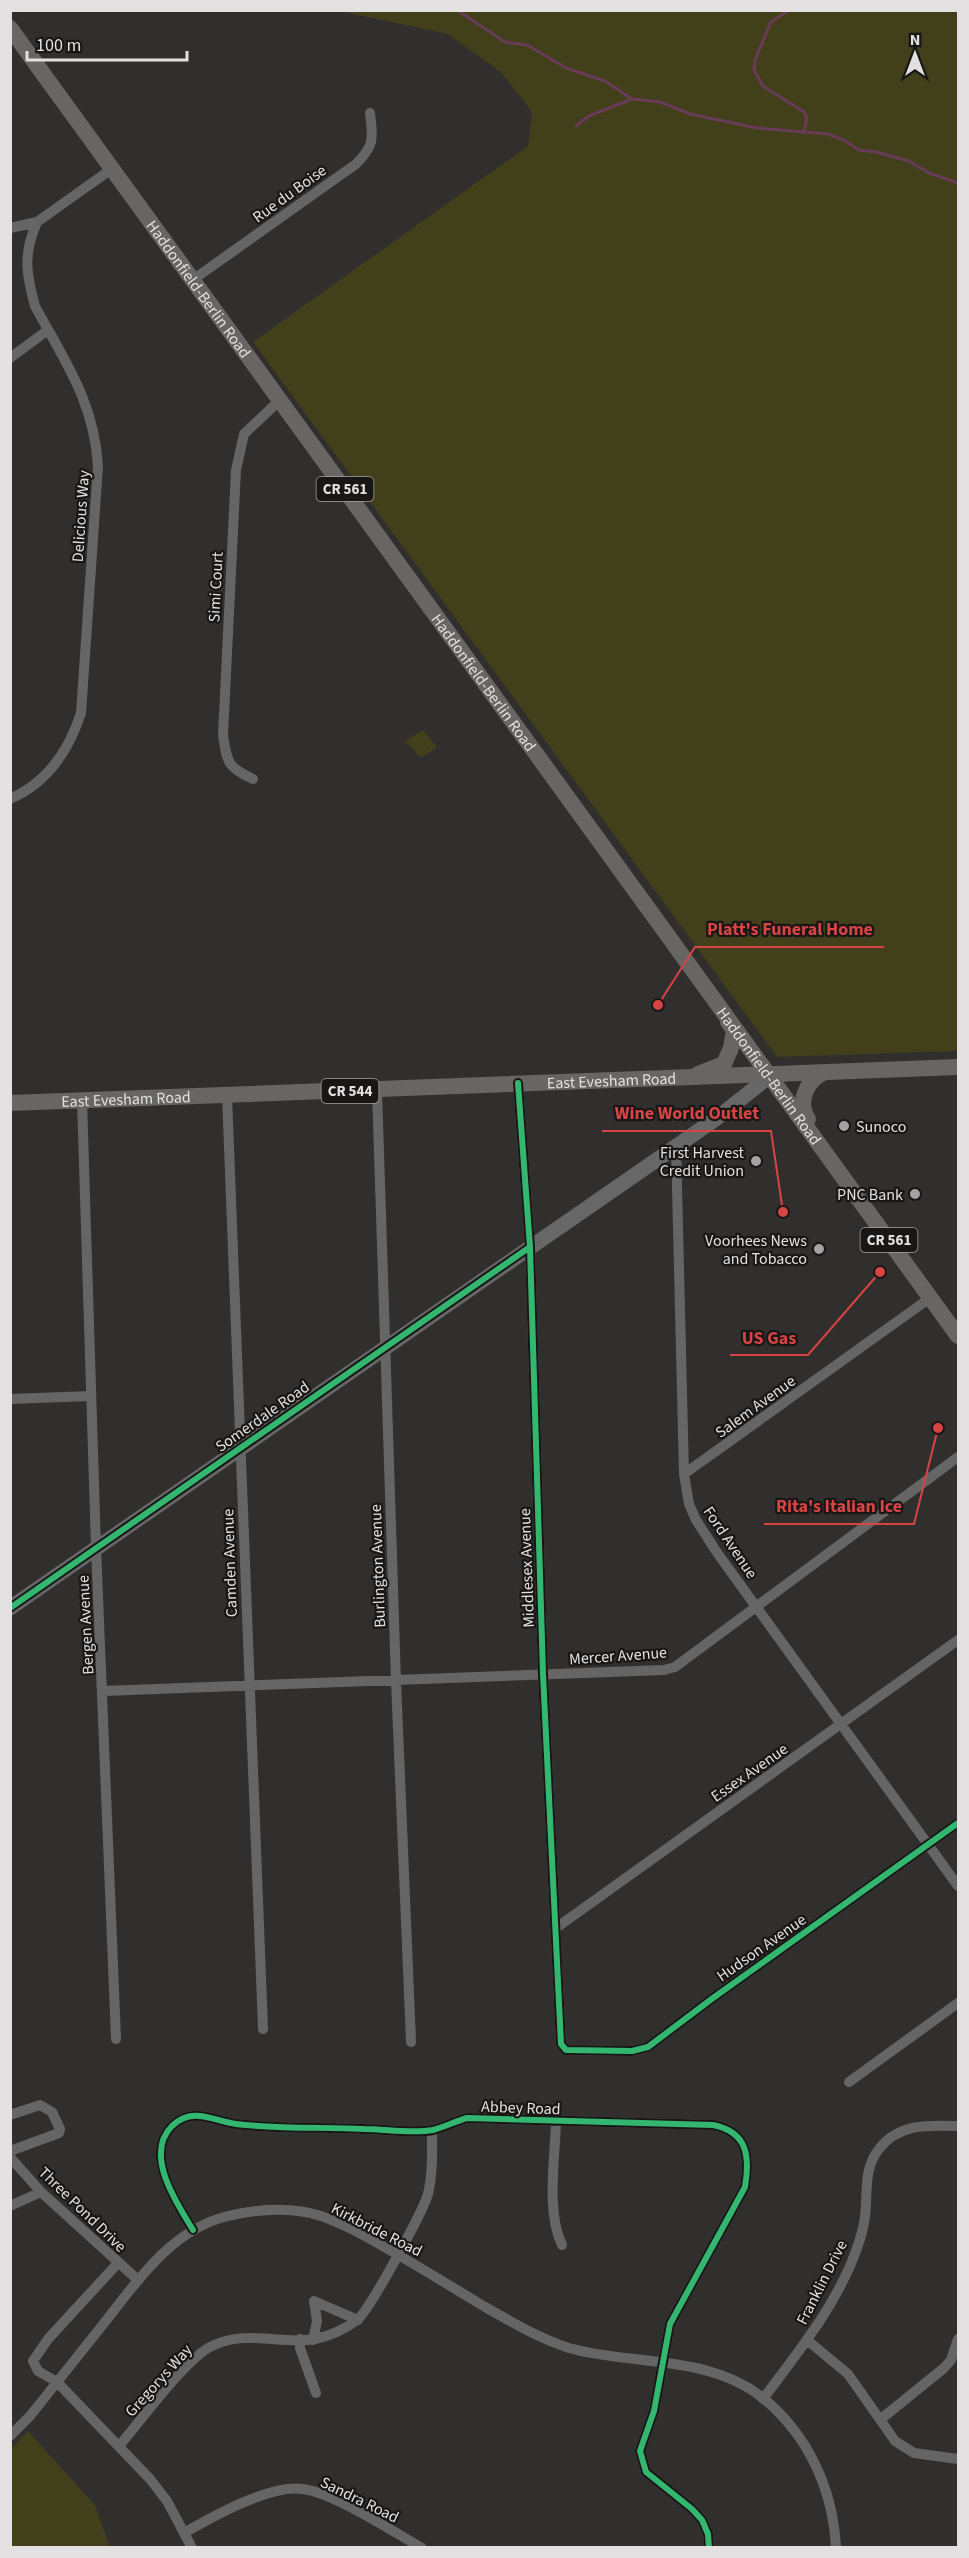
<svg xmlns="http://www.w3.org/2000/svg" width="969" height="2558" viewBox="0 0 969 2558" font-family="'Source Sans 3',sans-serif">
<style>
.green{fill:#423f1b}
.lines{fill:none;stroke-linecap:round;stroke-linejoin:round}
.stream{stroke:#683c56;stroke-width:3}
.street{stroke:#666565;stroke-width:10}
.secondary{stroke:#676767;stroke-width:15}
.primary{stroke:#676665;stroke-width:16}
.cycleway-casing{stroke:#181716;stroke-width:10}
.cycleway{stroke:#33b770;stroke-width:6}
.poi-dot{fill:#a4a2a2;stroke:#181716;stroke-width:2}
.labels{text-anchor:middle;stroke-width:4.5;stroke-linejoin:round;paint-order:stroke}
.shield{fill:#181716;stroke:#a5a4a3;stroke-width:1.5}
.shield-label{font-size:15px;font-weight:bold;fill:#e2e0e0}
.street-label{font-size:16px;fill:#e2e0e0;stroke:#181716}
.poi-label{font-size:16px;fill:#e2e0e0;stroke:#181716;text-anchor:end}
.leader{fill:none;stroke:#d84444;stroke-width:2}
.callout-dot{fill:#d84444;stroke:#181716;stroke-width:2}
.callout-label{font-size:18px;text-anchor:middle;font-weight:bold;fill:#d84444;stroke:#181716;stroke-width:4.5;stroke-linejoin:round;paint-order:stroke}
</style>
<rect width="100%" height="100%" fill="#302f2e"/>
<path class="green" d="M339 11H958V1051L777 1057 253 342 528 146 532 112 502 73 448 34Z
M423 730 437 747 421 758 405 741Z
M28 2431 95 2505 110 2547H11V2449Z"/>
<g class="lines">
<path class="stream" d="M457 10 505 42 527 45 566 68 605 81 632 99 660 102 690 114 757 128 828 134 845 141 859 150 876 152 909 161 929 173 958 183
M789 10 771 22 755 60 754 70 763 86 804 112 807 118 804 133
M576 126 589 116 632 99"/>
<path class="street" d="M10 228 37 222 113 168
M194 279 356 164C375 145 373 138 370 113
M10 358 48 330
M253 779C227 767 227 762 223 735L236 470 244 434 280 400
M10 799C47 783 69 750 81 713L98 466C94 401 65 362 35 306 26 273 23 254 37 222
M518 1083 530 1247 543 1674 561 2044 566 2050 632 2051 648 2047 713 1998 958 1823
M377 1090 396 1681 411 2042
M227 1095 263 2029
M82 1101 96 1547 116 2039
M676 1146 684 1474 689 1504 696 1520 718 1554 958 1886
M10 1399 91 1396
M684 1474 930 1298
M103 1691 664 1670 675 1667 958 1457
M556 1928 958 1640
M849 2082 958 2003
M10 2115 40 2105 52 2112 60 2129 59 2133 10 2151
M556 2122C555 2158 546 2212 562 2245
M10 2157 41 2192 138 2280
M10 2206 41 2192
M193 2230C178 2205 143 2155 172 2126 193 2106 213 2121 236 2124 278 2129 322 2127 364 2129 386 2129 411 2134 433 2130 445 2127 456 2121 467 2118L713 2125C748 2132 750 2157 745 2187L670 2324 654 2411 640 2451 646 2472 692 2509 702 2520 708 2534 709 2548
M118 2263 48 2339 33 2361 38 2371 57 2382 150 2479 167 2501 192 2548
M300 2339V2348L316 2393
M313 2340 317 2321 314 2301 358 2320
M807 2340 848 2374 895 2441 914 2453 958 2459
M763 2399C798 2352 836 2306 856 2251 860 2240 864 2227 865 2216 868 2193 863 2169 879 2149 899 2123 929 2125 958 2126
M881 2419 944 2368 951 2360 958 2339
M10 2436 30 2416C54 2386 78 2356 101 2327 136 2283 170 2230 228 2216 258 2209 292 2207 321 2216 344 2224 366 2236 386 2248 418 2266 449 2285 480 2304 508 2320 538 2338 569 2348 633 2366 708 2354 763 2398 808 2435 833 2489 836 2548
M119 2446C139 2423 187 2357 212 2346 246 2329 282 2345 315 2339 330 2336 345 2329 357 2320 370 2310 423 2211 428 2194 433 2173 432 2151 432 2130
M184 2533C212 2517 270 2484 303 2489 334 2493 392 2531 422 2548"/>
<path class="secondary" d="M10 1608 717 1118 771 1075"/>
<g class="primary">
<path id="s1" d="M10 28 958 1336"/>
<path d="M698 1074 724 1064 731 1048 734 1030 728 1022"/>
<path id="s2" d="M10 1103 958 1067"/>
<path d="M808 1119C797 1103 806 1081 823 1073"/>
</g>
<defs>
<path id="cycleway" d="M518 1083 530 1247 543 1674 561 2044 566 2050 632 2051 648 2047 713 1998 958 1823
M10 1608 530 1247
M193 2230C178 2205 143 2155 172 2126 193 2106 213 2121 236 2124 278 2129 322 2127 364 2129 386 2129 411 2134 433 2130 445 2127 456 2121 467 2118L713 2125C748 2132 750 2157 745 2187L670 2324 654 2411 640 2451 646 2472 692 2509 702 2520 708 2534 709 2548"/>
</defs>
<use href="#cycleway" class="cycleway-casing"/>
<use href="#cycleway" class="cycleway"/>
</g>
<g class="poi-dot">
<circle cx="844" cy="1126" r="6"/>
<circle cx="756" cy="1161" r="6"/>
<circle cx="915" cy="1194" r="6"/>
<circle cx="819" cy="1249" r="6"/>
</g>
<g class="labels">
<g class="shield">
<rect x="316.5" y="477" width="57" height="24" rx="4.5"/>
<rect x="321.5" y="1079" width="57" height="24" rx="4.5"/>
<rect x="860.5" y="1228" width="57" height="24" rx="4.5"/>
</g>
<g class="shield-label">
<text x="345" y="494">CR 561</text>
<text x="350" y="1096">CR 544</text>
<text x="889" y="1245">CR 561</text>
</g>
<g class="street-label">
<text transform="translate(289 193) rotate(-36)" y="6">Rue du Boise</text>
<text dy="6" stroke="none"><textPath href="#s1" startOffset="322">Haddonfield-Berlin Road</textPath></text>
<text transform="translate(80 516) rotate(-86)" y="6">Delicious Way</text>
<text transform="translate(215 587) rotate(-87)" y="6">Simi Court</text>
<text dy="6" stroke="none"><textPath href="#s1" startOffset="808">Haddonfield-Berlin Road</textPath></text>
<text dy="6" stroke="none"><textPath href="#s1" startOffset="1294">Haddonfield-Berlin Road</textPath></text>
<text dy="6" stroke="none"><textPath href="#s2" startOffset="602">East Evesham Road</textPath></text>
<text dy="6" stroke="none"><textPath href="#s2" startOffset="116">East Evesham Road</textPath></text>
<text transform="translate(755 1406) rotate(-36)" y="6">Salem Avenue</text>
<text transform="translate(262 1416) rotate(-35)" y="6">Somerdale Road</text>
<text transform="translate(731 1542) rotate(56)" y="6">Ford Avenue</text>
<text transform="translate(229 1563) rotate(-92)" y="6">Camden Avenue</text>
<text transform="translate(377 1566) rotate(-92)" y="6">Burlington Avenue</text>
<text transform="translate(526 1568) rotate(-92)" y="6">Middlesex Avenue</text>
<text transform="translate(85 1625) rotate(-93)" y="6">Bergen Avenue</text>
<text transform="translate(618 1655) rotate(-4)" y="6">Mercer Avenue</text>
<text transform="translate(749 1772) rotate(-35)" y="6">Essex Avenue</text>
<text transform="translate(761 1947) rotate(-35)" y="6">Hudson Avenue</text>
<text transform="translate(521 2107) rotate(2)" y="6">Abbey Road</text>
<text transform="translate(83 2209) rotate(44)" y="6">Three Pond Drive</text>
<text transform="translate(377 2229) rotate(27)" y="6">Kirkbride Road</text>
<text transform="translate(821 2282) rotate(-63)" y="6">Franklin Drive</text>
<text transform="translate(158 2380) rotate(-48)" y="6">Gregorys Way</text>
<text transform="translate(360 2499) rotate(26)" y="6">Sandra Road</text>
</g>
<g class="poi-label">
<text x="856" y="1132" text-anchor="start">Sunoco</text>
<text x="744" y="1158">First Harvest<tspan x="744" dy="18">Credit Union</tspan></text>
<text x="903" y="1200">PNC Bank</text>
<text x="807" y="1246">Voorhees News<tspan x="807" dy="18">and Tobacco</tspan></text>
</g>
</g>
<path class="leader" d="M658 1005L695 947H884M783 1212L771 1131H602M880 1272L808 1355H730M938 1428L914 1524H764"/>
<g class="callout-dot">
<circle cx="658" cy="1005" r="6"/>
<circle cx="783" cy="1212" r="6"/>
<circle cx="880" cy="1272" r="6"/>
<circle cx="938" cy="1428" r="6"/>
</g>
<g class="callout-label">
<text x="790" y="935">Platt's Funeral Home</text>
<text x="687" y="1119">Wine World Outlet</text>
<text x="769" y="1344">US Gas</text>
<text x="839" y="1512">Rita's Italian Ice</text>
</g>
<rect width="969" height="2558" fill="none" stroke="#e2e0e0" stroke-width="24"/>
<g transform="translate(915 54)" stroke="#181716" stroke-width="4.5" paint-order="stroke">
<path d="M0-4.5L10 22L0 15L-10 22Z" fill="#e2e0e0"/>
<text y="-9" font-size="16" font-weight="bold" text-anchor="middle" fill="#e2e0e0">N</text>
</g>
<path d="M27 51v9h160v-9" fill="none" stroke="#e2e0e0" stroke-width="3"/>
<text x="36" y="51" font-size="18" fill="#e2e0e0" stroke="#181716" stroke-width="4.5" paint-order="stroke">100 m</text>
</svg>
